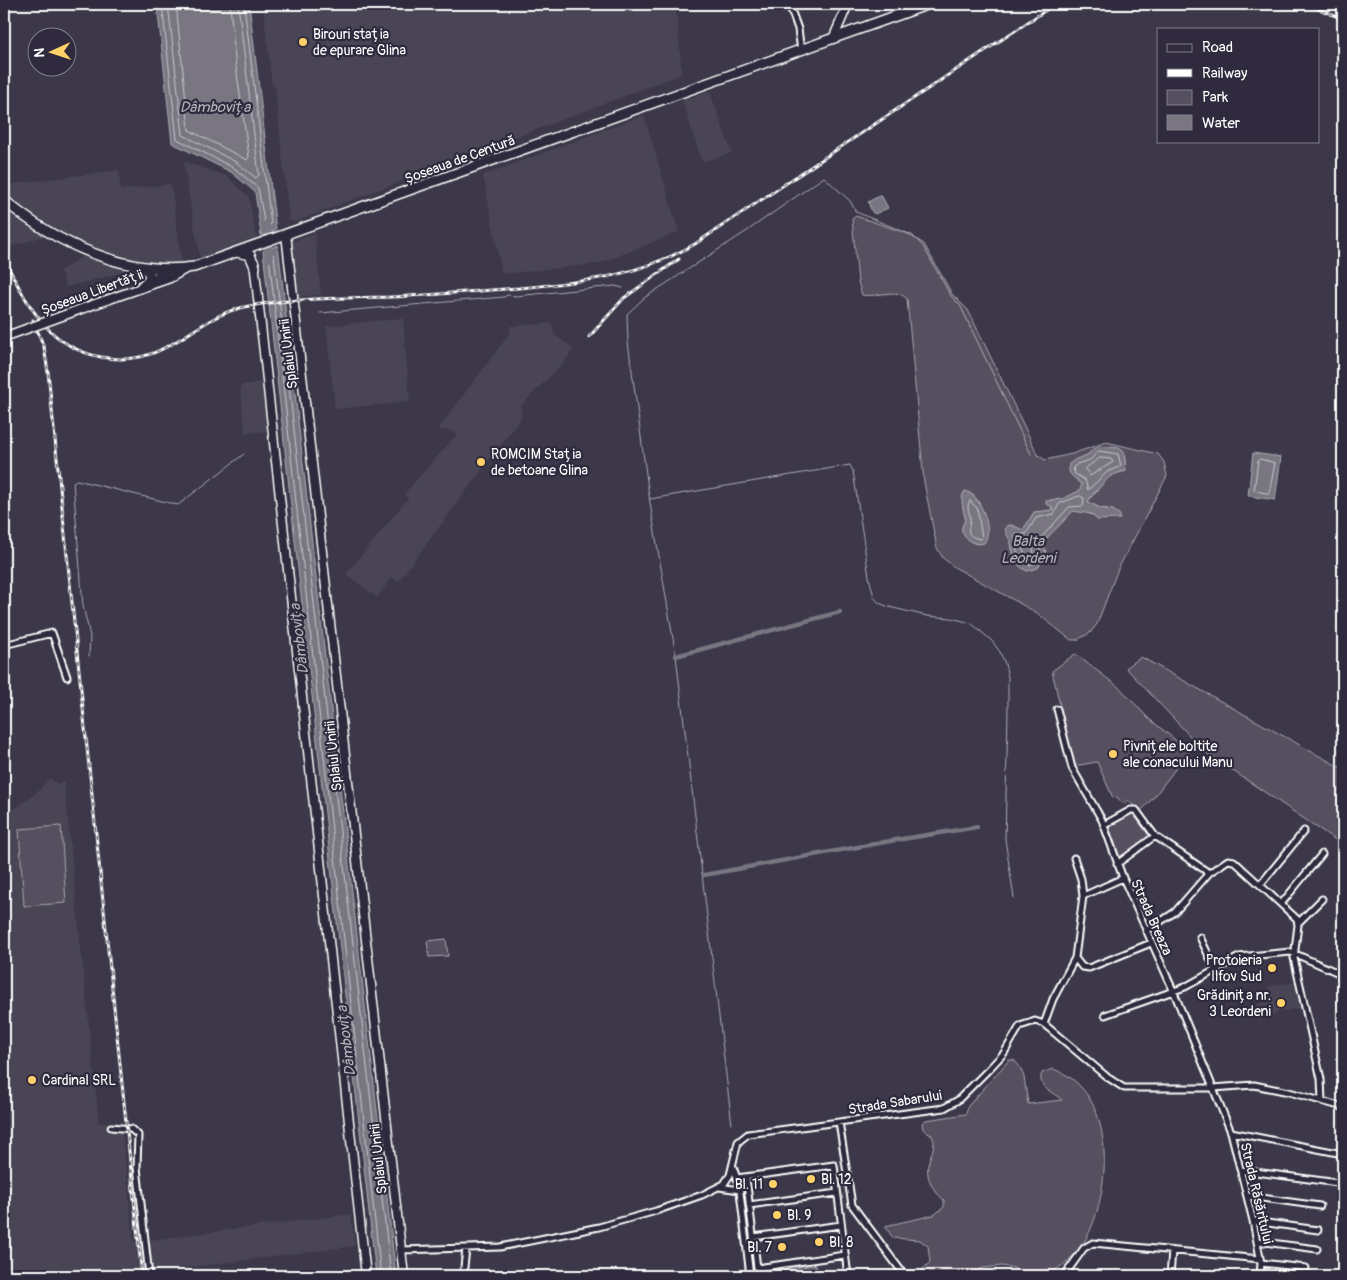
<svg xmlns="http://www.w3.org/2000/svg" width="1347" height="1280" viewBox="0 0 1347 1280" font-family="Pangolin,sans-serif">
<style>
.built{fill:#494455}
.green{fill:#555060;stroke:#aaa8b0;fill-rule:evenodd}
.water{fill:#797682;stroke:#afadb4}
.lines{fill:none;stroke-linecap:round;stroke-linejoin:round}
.shore{stroke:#c9c8cd;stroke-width:1}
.stream{stroke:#afadb4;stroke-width:1}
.canal{stroke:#797682;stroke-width:4.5}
.river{stroke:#797682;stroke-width:8}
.street-casing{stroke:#fff;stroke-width:9}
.secondary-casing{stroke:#fff;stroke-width:11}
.primary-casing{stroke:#fff;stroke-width:12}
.street{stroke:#2f2a3d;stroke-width:5}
.secondary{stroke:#2f2a3d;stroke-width:8}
.primary{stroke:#2f2a3d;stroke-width:9}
.rail-casing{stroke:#fff;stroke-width:3}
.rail{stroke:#2f2a3d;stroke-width:1;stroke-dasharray:4;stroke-linecap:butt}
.secondary-bridge-casing{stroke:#fff;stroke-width:11;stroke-linecap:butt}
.secondary-bridge{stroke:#2f2a3d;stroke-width:8}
.poi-dot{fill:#ffd166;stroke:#2f2a3d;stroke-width:2}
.labels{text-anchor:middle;stroke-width:4.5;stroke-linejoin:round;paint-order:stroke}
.poi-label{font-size:14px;fill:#fff;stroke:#2f2a3d;text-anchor:start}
.street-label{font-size:14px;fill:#fff;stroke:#2f2a3d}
.water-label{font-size:15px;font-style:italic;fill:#b5b4ba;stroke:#2f2a3d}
</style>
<rect width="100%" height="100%" fill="#3c3749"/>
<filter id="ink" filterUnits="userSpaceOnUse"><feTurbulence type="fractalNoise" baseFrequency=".02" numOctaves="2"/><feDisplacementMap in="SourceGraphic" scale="10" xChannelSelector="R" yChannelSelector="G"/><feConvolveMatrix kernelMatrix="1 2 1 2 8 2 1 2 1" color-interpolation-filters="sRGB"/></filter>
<g filter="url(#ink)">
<path class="built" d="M263 4H681L676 5 682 74 295 222 289 220 275 86H272Z
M710 92 732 153 702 162 682 100Z
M644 115 679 232 598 264 502 274 483 175Z
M183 161 227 176 249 197 256 238 200 259Z
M119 170 121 190 171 184 182 263 173 266 137 263 134 270 66 287 60 271 83 256 44 236 4 249V185Z
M315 233 321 295 297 297 291 242Z
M403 318 410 402 335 409 326 326Z
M552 323 554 334 574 349 565 361 521 406 522 417 398 582 392 577 377 598 346 574 408 498 404 494 457 434 448 430H437L510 333V326Z
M263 381 269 431 245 433 240 386Z
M50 778 57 784 64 781 99 1123 121 1121 134 1242 351 1214 355 1246 138 1274V1276H4V814L16 808 35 794Z
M1295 982 1301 1008 1279 1012 1258 1021 1253 1006 1270 1000 1268 986Z"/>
<path class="green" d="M856 216 906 233 924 244 952 294 968 310 1038 455 1045 460 1072 454 1106 442 1158 454 1164 462 1167 476 1118 569 1097 624 1090 633 1077 640H1071L1037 613 954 567 943 558 937 548 924 482 907 299C896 287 877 298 862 295L858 282 852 219ZM1124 452 1126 471 1110 475 1089 500 1088 502 1100 508 1108 509 1095 517 1086 512 1073 511 1044 541 1043 544 1046 551 1043 561 1012 554 1011 525 1023 530 1034 513 1052 510 1050 500 1062 499 1080 492 1082 485 1077 481 1076 459ZM965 491C987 498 983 525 984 543 975 546 964 540 962 530 961 526 965 523 965 518 964 509 960 500 965 491Z
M1075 654 1120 688 1148 718 1189 751 1154 797 1140 812 1128 800 1123 804 1117 797 1113 798 1097 762 1074 766 1052 671Z
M1141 657 1343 769V845L1205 752 1126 668Z
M1130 814H1133L1150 837 1120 857 1109 827Z
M61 826 66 903 24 906 19 829Z
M446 939 448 956 429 957 427 941Z
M1009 1060H1014L1020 1067 1024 1077 1028 1104 1062 1100C1054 1092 1036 1088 1042 1073L1053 1069C1117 1090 1112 1189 1087 1237 1078 1254 1062 1268 1045 1275 1038 1278 1029 1276 1022 1276L1014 1268 1002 1266 983 1268 965 1276H925L922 1270 930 1262 928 1246 920 1240 893 1238 885 1226 934 1215 944 1207V1200C933 1191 924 1176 929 1161 931 1154 934 1149 934 1141L931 1134 923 1129 922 1123 926 1120 966 1114 968 1106Z
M816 1265 818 1276H765V1272Z"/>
<path class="water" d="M157 4H249L276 230 261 235 255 192 231 172 172 143Z
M881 195 888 208 875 214 872 212 868 202Z
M278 245 396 1276H376L263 251Z
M1098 446 1119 448 1124 452 1126 471C1107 475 1107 480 1095 492 1092 496 1090 497 1088 502L1100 508 1113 510 1120 515V519L1097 520 1091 514 1073 511 1044 541 1046 555 1038 568 1027 571C1010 562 1016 555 1010 541 1008 535 1004 533 1006 526L1011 525 1023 530 1034 512 1052 510 1053 507 1046 504V501L1062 499 1079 491 1082 485C1076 476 1067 478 1069 464L1076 459 1087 455Z
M1253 453 1281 457 1275 500 1248 496Z
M965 491C981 496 994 530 984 543 975 546 964 540 962 530 961 526 965 523 965 518 964 510 959 498 965 491Z"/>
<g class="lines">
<path class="shore" d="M162 4 177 139 234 168 258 188 265 226 268 228 271 224 244 4
M168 4 183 135 236 162 256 178 259 175 238 4
M176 4 189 130 247 160 249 157 235 60 230 4
M1099 451 1118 454 1121 466 1107 472 1088 490 1085 480 1075 474 1073 468 1077 464 1090 460Z
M1100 458 1111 459 1113 462 1090 476 1085 469Z
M1260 459 1275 463 1269 494 1254 490 1258 461Z
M1080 496 1084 498 1083 506 1069 507 1040 539 1038 544 1041 554 1035 563 1029 565C1016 560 1016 546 1015 535L1026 534 1036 518 1054 514 1059 504Z
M970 501 977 508 982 537 980 539C962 535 971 528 970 517 969 510 966 507 970 501Z
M1030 539 1034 553 1030 559 1023 551 1022 543Z
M381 1276 269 256 271 253 274 255 391 1276"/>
<path class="stream" d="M320 313 504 297 507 295 516 296 615 286 623 288
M650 499 850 465 853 471 869 577 874 597 879 603 889 607 927 616 951 618 971 623 992 641 1000 652 1005 664 1008 677V712L1005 839 1014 898
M89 656 90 636 83 606 73 482 77 480 178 505 244 454
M732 1125 676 656 650 503 628 342 627 314 644 298 747 231 824 177 850 201 856 212 912 235 923 246 951 296 960 305 1031 454"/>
<path class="canal" d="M676 656 840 612
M704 875 896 840 977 827"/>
<path class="river" d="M266 225 269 258"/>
<defs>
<path id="street" d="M789 4 798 29 801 51
M4 645 52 633 67 677
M1057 709 1072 768 1102 820 1123 878 1173 990 1231 1132 1253 1221 1261 1263 1260 1276
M1104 825 1131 810H1136L1155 836 1209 873
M1074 858 1081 879 1083 896
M1117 864 1155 836
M1123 878 1083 896 1075 958 1082 967 1089 968 1151 943
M1260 885 1304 831
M1281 904 1322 854
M1298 923 1322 899
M1146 931 1175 912 1209 873 1228 860 1234 861 1297 919 1298 925 1294 958 1321 1079 1322 1101
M1200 937 1215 969
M1105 1015 1185 987 1239 957 1291 952 1343 975
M1044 1024 1053 999 1075 958
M839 1122 852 1205 905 1276
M111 1127 131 1129 138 1135 137 1167 149 1276
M1231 1132 1343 1154
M733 1167 739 1184 750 1276
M1241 1170 1338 1183
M746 1177 758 1276
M737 1178 834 1165 848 1276
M719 1187 740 1190
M1247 1196 1320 1206
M749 1205 837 1193
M1253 1221 1318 1230
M753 1237 841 1225
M1257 1241 1317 1249
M401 1250 500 1247 599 1227 656 1211 702 1195 724 1184 730 1175 738 1142 748 1134 944 1108 958 1100 990 1068 1004 1053 1020 1026 1035 1021 1044 1024 1107 1077 1124 1088H1213L1254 1085 1289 1092 1343 1107
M1261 1263 1306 1268
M757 1268 845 1255
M463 1276 466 1249
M1064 1276 1084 1248 1093 1243 1260 1259
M1170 1276 1172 1251"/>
<path id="secondary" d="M833 39 848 4
M286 234 404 1276
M254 262 366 1276
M95 304 170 278 187 268"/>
<path id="primary" d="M4 200C53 242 127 277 194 267L929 4
M237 252 250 255 255 267
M148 283 169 269
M141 287 150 278 149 273 143 267"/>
</defs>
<use href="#street" class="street-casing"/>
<use href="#secondary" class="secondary-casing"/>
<use href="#primary" class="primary-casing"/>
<use href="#street" class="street"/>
<use href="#secondary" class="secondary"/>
<use href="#primary" class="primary"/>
<defs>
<path id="rail" d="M1307 4 1343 19
M4 259C27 303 47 347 101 357 168 370 191 316 249 306 295 298 343 298 390 297 433 295 476 291 519 288 584 282 637 277 695 244L1055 4
M33 320 44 347 48 372 142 1276
M589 337 624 298 679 259"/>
</defs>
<use href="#rail" class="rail-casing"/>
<use href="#rail" class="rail"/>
<defs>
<path id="secondary-bridge" d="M4 337 95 304"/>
</defs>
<use href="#secondary-bridge" class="secondary-bridge-casing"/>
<use href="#secondary-bridge" class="secondary-bridge"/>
</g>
</g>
<g class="poi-dot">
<circle cx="303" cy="42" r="5"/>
<circle cx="481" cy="462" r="5"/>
<circle cx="1113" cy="754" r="5"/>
<circle cx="1272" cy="968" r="5"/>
<circle cx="1281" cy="1003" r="5"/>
<circle cx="32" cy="1080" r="5"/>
<circle cx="811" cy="1179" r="5"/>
<circle cx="773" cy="1184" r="5"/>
<circle cx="777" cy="1215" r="5"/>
<circle cx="819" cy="1242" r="5"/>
<circle cx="782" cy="1247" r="5"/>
</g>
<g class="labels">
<g class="poi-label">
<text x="313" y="39">Birouri stația<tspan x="313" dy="16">de epurare Glina</tspan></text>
<text x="491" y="459">ROMCIM Stația<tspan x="491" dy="16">de betoane Glina</tspan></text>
<text x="1123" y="751">Pivnițele boltite<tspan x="1123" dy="16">ale conacului Manu</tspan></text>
<text x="1262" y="965" text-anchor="end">Protoieria<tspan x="1262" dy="16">Ilfov Sud</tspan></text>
<text x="1271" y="1000" text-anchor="end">Grădinița nr.<tspan x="1271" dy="16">3 Leordeni</tspan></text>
<text x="42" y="1085">Cardinal SRL</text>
<text x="821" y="1184">Bl. 12</text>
<text x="763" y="1189" text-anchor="end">Bl. 11</text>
<text x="787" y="1220">Bl. 9</text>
<text x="829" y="1247">Bl. 8</text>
<text x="772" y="1252" text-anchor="end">Bl. 7</text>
</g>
<g class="street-label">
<text transform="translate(460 159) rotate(-20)" y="5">Șoseaua de Centură</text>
<text transform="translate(92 292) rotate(-20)" y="5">Șoseaua Libertății</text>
<text transform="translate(288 354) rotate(-97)" y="5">Splaiul Unirii</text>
<text transform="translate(333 756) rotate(-96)" y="5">Splaiul Unirii</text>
<text transform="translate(1152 917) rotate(66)" y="5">Strada Breaza</text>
<text transform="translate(895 1102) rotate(-9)" y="5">Strada Sabarului</text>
<text transform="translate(378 1159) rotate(-96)" y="5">Splaiul Unirii</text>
<text transform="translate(1257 1193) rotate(77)" y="5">Strada Răsăritului</text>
</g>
<g class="water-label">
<text x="215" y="112">Dâmbovița</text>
<text x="1028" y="546">Balta<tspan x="1028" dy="17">Leordeni</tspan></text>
<text transform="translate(299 639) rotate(-97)" y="5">Dâmbovița</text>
<text transform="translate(346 1041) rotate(-97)" y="5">Dâmbovița</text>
</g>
</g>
<rect width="1347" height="1280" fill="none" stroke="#2f2a3d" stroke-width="20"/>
<rect x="10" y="10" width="1327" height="1260" fill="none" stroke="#fff" stroke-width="2" filter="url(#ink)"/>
<rect x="1157" y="28" width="162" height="115" fill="#2f2a3d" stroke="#827f8b"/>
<rect x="1167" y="44" width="25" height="8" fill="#2f2a3d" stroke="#827f8b"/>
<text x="1202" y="52" font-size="15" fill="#ffffff">Road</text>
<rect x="1167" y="69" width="25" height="8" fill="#ffffff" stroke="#827f8b"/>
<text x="1202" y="78" font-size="15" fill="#ffffff">Railway</text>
<rect x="1167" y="90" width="25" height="15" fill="#555060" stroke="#827f8b"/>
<text x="1202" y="102" font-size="15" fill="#ffffff">Park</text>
<rect x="1167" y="115" width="25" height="15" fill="#797682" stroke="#827f8b"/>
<text x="1202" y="128" font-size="15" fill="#ffffff">Water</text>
<g transform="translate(52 52) rotate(267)"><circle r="24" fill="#2f2a3d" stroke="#827f8b"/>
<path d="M0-4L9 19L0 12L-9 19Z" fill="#ffd166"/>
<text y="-8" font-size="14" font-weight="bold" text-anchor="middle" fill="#ffffff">N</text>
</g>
</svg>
